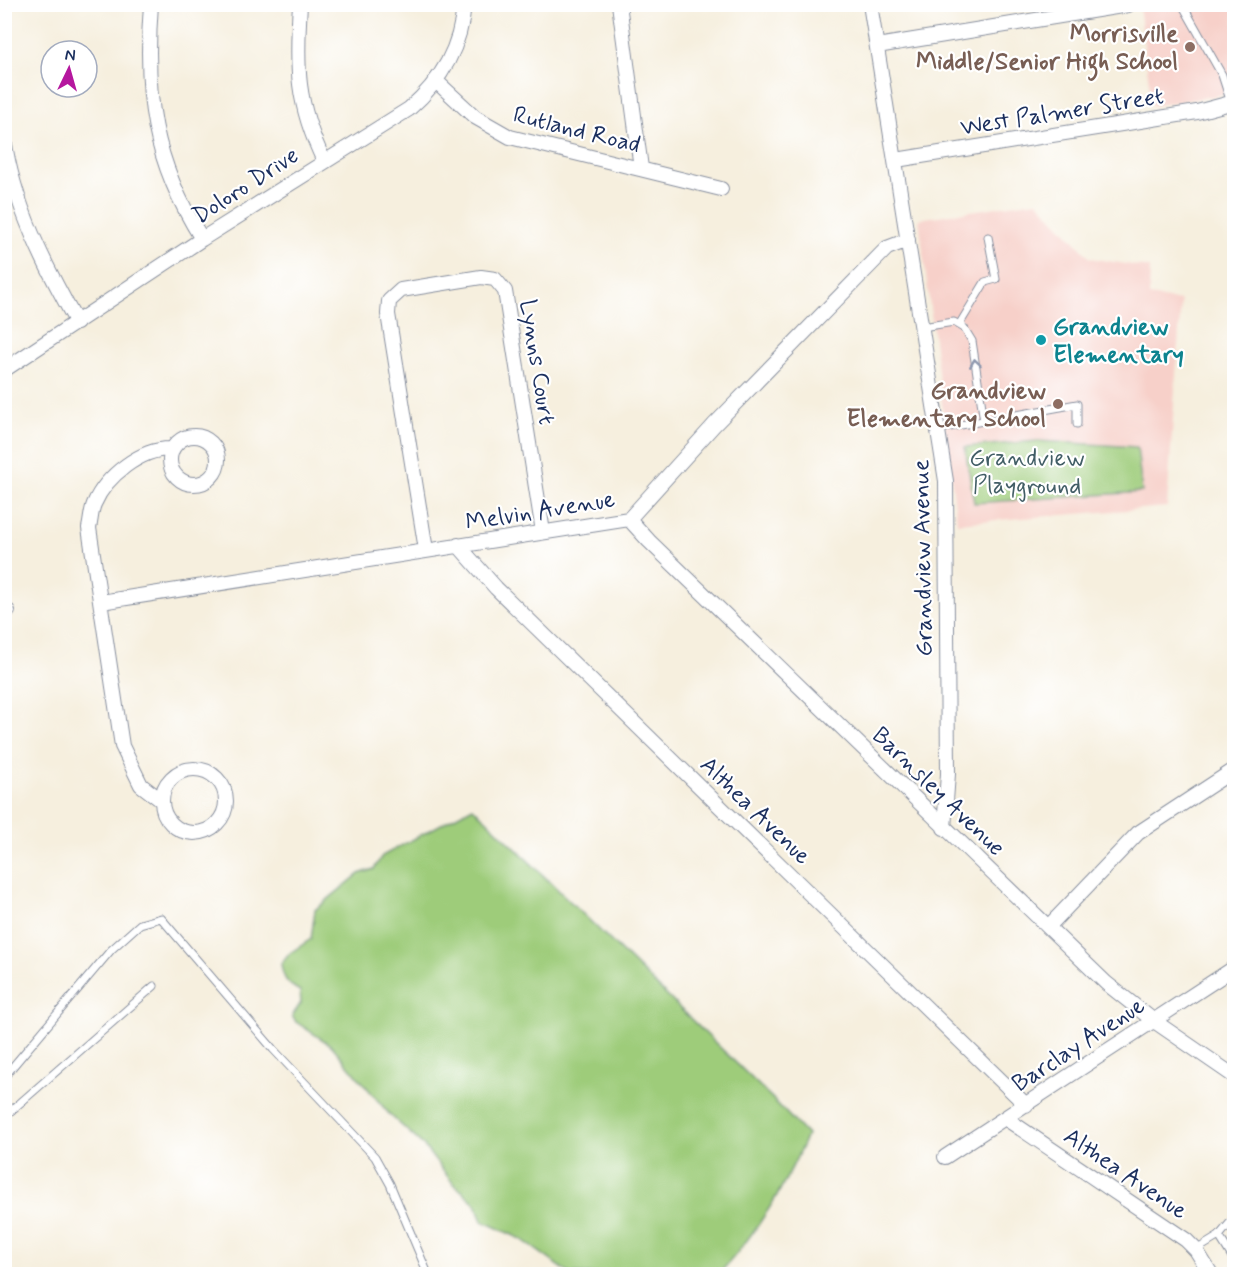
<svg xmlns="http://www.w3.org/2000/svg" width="1239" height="1279" viewBox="0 0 1239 1279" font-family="Mynerve,sans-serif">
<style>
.built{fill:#f7d0c9}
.green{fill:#9ecc7a;stroke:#5c7e6c;stroke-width:1.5}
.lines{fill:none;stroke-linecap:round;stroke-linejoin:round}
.service-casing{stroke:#888f9e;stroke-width:9}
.minor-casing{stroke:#888f9e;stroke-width:16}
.service{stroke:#fff;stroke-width:7}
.minor{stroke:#fff;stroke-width:14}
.oneway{stroke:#8d97ae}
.education-dot{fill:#8d6e63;stroke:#fff;stroke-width:2}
.culture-dot{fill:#0f9aa8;stroke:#fff;stroke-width:2}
.labels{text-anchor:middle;stroke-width:4.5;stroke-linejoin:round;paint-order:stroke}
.education-label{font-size:24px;font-weight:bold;fill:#785e54;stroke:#fff;text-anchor:end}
.street-label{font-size:24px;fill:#1b2f5e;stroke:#fff}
.culture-label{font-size:24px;font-weight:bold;fill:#0d838f;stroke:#fff;text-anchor:start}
.park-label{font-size:24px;fill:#425e66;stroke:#fff}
</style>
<rect width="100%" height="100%" fill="#fff"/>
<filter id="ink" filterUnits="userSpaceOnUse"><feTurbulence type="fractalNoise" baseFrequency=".0167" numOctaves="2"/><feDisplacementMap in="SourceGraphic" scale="12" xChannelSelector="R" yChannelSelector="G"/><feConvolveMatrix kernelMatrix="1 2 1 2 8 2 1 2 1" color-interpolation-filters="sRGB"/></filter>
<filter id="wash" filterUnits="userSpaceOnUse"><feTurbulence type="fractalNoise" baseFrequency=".008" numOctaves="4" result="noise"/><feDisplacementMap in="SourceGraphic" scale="24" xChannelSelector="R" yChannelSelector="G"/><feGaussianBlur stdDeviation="1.35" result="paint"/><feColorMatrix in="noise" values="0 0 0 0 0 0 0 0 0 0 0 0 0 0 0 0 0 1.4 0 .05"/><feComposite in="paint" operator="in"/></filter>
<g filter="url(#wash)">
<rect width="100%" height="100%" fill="#f6efde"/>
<path class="built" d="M1139 5H1234V89L1220 95 1152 106Z
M1037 201 1090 258 1150 268 1149 296 1181 301 1167 507 957 523 919 219Z"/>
<path class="green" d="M1038 441 1137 447 1142 492 974 503 965 447Z
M473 807 772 1098 807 1135C784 1189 758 1231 719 1274H570L521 1239 482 1221 476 1204 452 1182 422 1144 390 1115 332 1046 296 1022 292 1016 301 1003 300 991C287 984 283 979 281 964L290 953 311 939 315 910 359 874 374 869 382 856Z"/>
</g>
<g filter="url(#ink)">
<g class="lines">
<defs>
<path id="service" d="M1182 4 1222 75 1231 103
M959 325 985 282 996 279 988 237
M922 327 954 322 964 328 972 341 984 421
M939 429 1077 404V424
M4 1077 111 950 140 924 161 918 273 1049 375 1157 390 1184 428 1274
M4 1117 154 986
M1219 1236 1234 1218
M1196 1250 1219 1236 1234 1260"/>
<path id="minor" d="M151 4C144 95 153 161 202 239
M300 4C296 67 296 103 324 161
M619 4 641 168
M870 4 946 481 948 774 944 828
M877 46 1128 5
M436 81 475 117 510 137 721 189
M4 138C13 203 45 266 77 323
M896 160 1197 112 1234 102
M4 370 202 239 409 109C441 81 461 48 464 4
M170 460a24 24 0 1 1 48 0a24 24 0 1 1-48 0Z
M629 519 649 541 1106 983 1154 1021 1234 1076
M458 545 496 588 1026 1105
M426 550 388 314 389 301 401 290 481 277 495 279 505 291 543 532
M101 602 629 519 714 425 887 248 908 240
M4 611H8
M162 801a32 32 0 1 1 64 0a32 32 0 1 1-64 0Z
M162 801 141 785 122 746 89 528C91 520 91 511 94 504 106 476 141 448 172 449
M1048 927 1138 833 1234 770
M1005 1118 1186 1240 1196 1250 1211 1274
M945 1157 1234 968"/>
</defs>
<use href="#service" class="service-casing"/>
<use href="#minor" class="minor-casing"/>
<use href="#service" class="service"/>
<use href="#minor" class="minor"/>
</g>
<defs><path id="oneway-chevron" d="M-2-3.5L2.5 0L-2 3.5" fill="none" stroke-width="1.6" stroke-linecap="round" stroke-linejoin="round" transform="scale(1.5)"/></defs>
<use class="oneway" href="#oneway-chevron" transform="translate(975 363) rotate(-98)"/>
</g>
<g class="education-dot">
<circle cx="1190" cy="47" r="6"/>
<circle cx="1058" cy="404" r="6"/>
</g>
<circle class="culture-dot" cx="1041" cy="340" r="6"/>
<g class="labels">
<g class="education-label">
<text x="1178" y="41">Morrisville<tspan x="1178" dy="28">Middle/Senior High School</tspan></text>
<text x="1046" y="398">Grandview<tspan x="1046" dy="28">Elementary School</tspan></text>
</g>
<g class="street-label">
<text transform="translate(1062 111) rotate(-9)" y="8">West Palmer Street</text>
<text transform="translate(577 129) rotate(14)" y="8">Rutland Road</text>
<text transform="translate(245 185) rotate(-33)" y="8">Doloro Drive</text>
<text transform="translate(538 362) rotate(81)" y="8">Lynns Court</text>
<text transform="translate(540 510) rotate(-9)" y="8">Melvin Avenue</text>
<text transform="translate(922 558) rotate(-91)" y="8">Grandview Avenue</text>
<text transform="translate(939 791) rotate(44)" y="8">Barnsley Avenue</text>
<text transform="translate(756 810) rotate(44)" y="8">Althea Avenue</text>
<text transform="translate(1078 1044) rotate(-33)" y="8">Barclay Avenue</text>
<text transform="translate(1126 1173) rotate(34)" y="8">Althea Avenue</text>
</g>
<g class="culture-label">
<text x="1053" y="334">Grandview<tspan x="1053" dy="28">Elementary</tspan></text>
</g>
<g class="park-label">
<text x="1027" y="465">Grandview<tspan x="1027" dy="28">Playground</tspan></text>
</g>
</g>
<rect width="1239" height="1279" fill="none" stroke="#fff" stroke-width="24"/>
<g transform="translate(69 69) rotate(5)"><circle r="28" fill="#ffffff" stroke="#a4acbf" stroke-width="1.5"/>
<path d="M0-4.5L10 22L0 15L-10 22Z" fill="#b5179e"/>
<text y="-9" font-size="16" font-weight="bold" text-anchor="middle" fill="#1b2f5e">N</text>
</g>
</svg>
